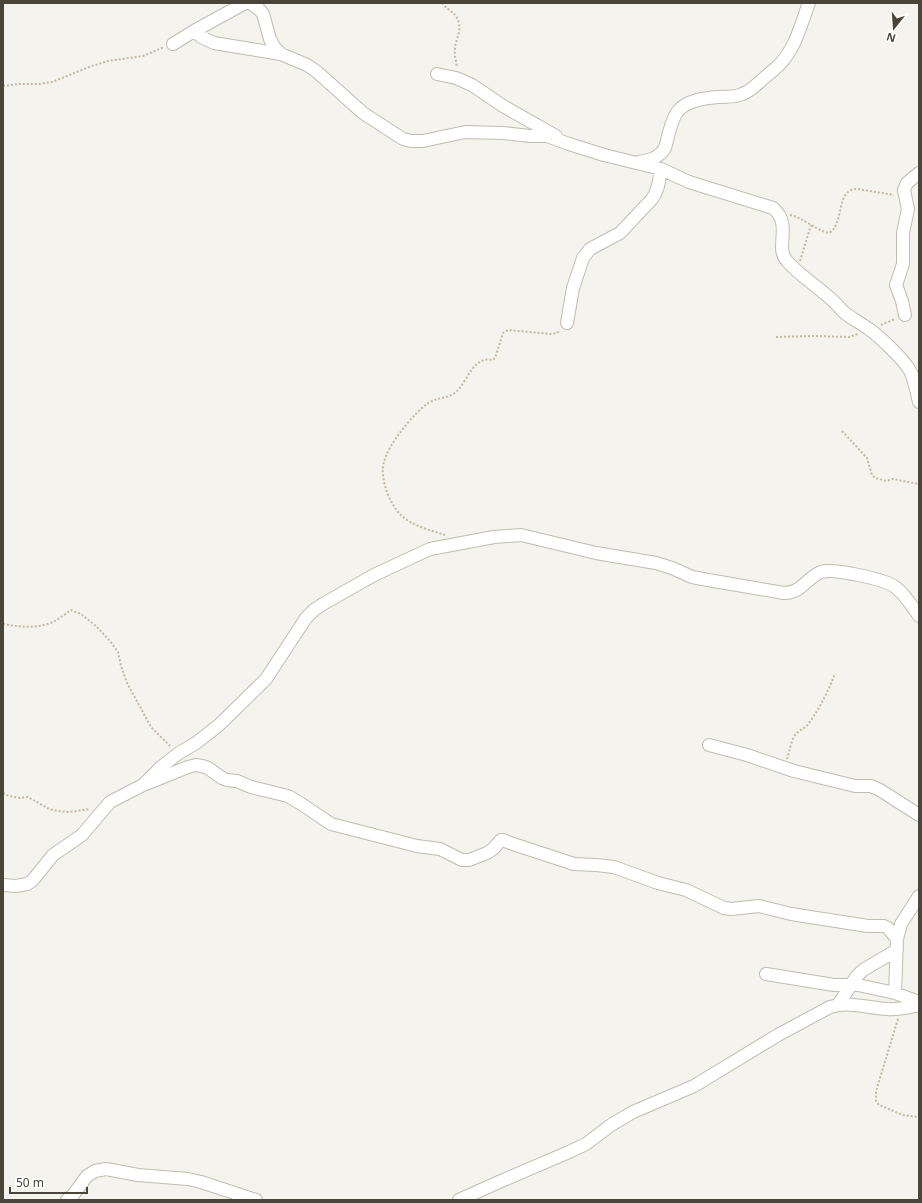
<svg xmlns="http://www.w3.org/2000/svg" width="922" height="1203" viewBox="0 0 922 1203" font-family="'Noto Sans',sans-serif">
<style>
.lines{fill:none;stroke-linecap:round;stroke-linejoin:round}
.street-casing{stroke:#c0bcaf;stroke-width:14}
.path{stroke:#c1b9a2;stroke-width:2;stroke-dasharray:2 2;stroke-linecap:butt}
.street{stroke:#fff;stroke-width:12}
</style>
<rect width="100%" height="100%" fill="#f5f3ed"/>
<g class="lines">
<defs>
<path id="street" d="M250 3 260 10 263 14 270 39 274 47 281 54
M194 31 201 37 214 43 281 54 307 65 316 71 363 113 403 139 411 141H423L465 132 503 133 530 136H547L569 144 604 155 661 169 689 182 773 208C793 225 774 247 787 261 800 276 817 286 831 299 836 303 841 310 846 314 853 319 862 324 869 329 880 337 908 363 912 375 915 384 917 393 919 402
M173 44 194 31 245 3
M437 74 456 78 472 85 503 106 556 136
M639 162C650 160 659 158 665 148 668 138 671 119 678 111 687 100 705 98 718 97 726 96 735 98 742 94 751 91 757 84 764 78 770 73 775 69 780 64 796 47 801 24 809 3
M905 315 902 301 896 285 903 264V233L908 209 904 190 907 183 919 173
M567 323 573 288 583 258 590 249 620 233 652 199C659 190 659 179 661 169
M709 745 747 755 794 771 855 786H871L880 790 919 815
M146 784 188 767 196 765 202 766 208 768 222 778 227 780 237 781 251 787 288 796 303 805 331 824 417 846 440 849 462 860H469L487 853 493 849 501 840H503L510 843 574 864 596 865 614 867 658 883 686 890 724 908 731 909 759 906 791 914 868 926H884L888 928 897 939
M3 885 16 886 27 884 32 881 53 855 82 835 110 802 143 785 161 767 179 753 196 743 219 725 266 679 306 618 314 610 323 604 374 575 430 549 494 537 521 535 596 553 656 563 672 568 692 577 708 580 784 593C802 593 806 578 821 572 832 568 885 579 895 587 905 594 912 606 919 616
M766 974 834 985H858L895 993 919 1002
M895 993 897 939 901 924 919 896
M838 1005 856 977 863 970 897 950
M67 1200 73 1195 87 1176 95 1171 106 1169 138 1175 188 1179 201 1182 256 1200
M459 1200 499 1182 569 1152 586 1144 611 1125 633 1112 694 1086 778 1035 830 1007C851 1001 867 1008 887 1009 898 1010 909 1007 919 1005"/>
</defs>
<use href="#street" class="street-casing"/>
<path class="path" d="M442 3C446 9 453 11 457 18 463 28 456 38 455 48 454 54 456 61 457 67
M3 86 19 84H39L52 82 89 67 108 61 143 56 164 47
M790 215C804 218 815 230 829 233 845 224 835 188 858 189L894 195
M800 261 811 225
M881 325 895 319
M776 337 813 336 849 337 858 334
M842 431 867 458 872 475 875 478 886 481 893 479 919 484
M445 535C430 530 412 526 401 515 390 505 379 477 384 462 388 445 413 414 427 404 437 396 450 400 459 389 469 377 474 356 493 360L495 358 503 333 508 330 551 334 557 333 559 331
M3 624C19 627 37 629 53 622 59 619 65 614 71 610L81 614 96 626 110 641 118 652 121 666 127 683 151 727 170 746
M787 759C790 751 791 738 797 733 801 729 806 728 809 723 820 708 828 691 835 674
M3 793 9 796 20 798 28 797 49 809 58 811 69 812 90 809
M898 1019 876 1091V1101L879 1105 903 1115 919 1117"/>
<use href="#street" class="street"/>
</g>
<rect width="922" height="1203" fill="none" stroke="#49453a" stroke-width="8"/>
<g transform="translate(894 28) rotate(197)" stroke="#ffffff" stroke-width="3" paint-order="stroke">
<path d="M0-3L7 15L0 10L-7 15Z" fill="#49453a"/>
<text y="-6" font-size="11" font-weight="bold" text-anchor="middle" fill="#49453a">N</text>
</g>
<path d="M10 1187v6h77v-6" fill="none" stroke="#49453a" stroke-width="2"/>
<text x="16" y="1187" font-size="12" fill="#49453a" stroke="#ffffff" stroke-width="3" paint-order="stroke">50 m</text>
</svg>
